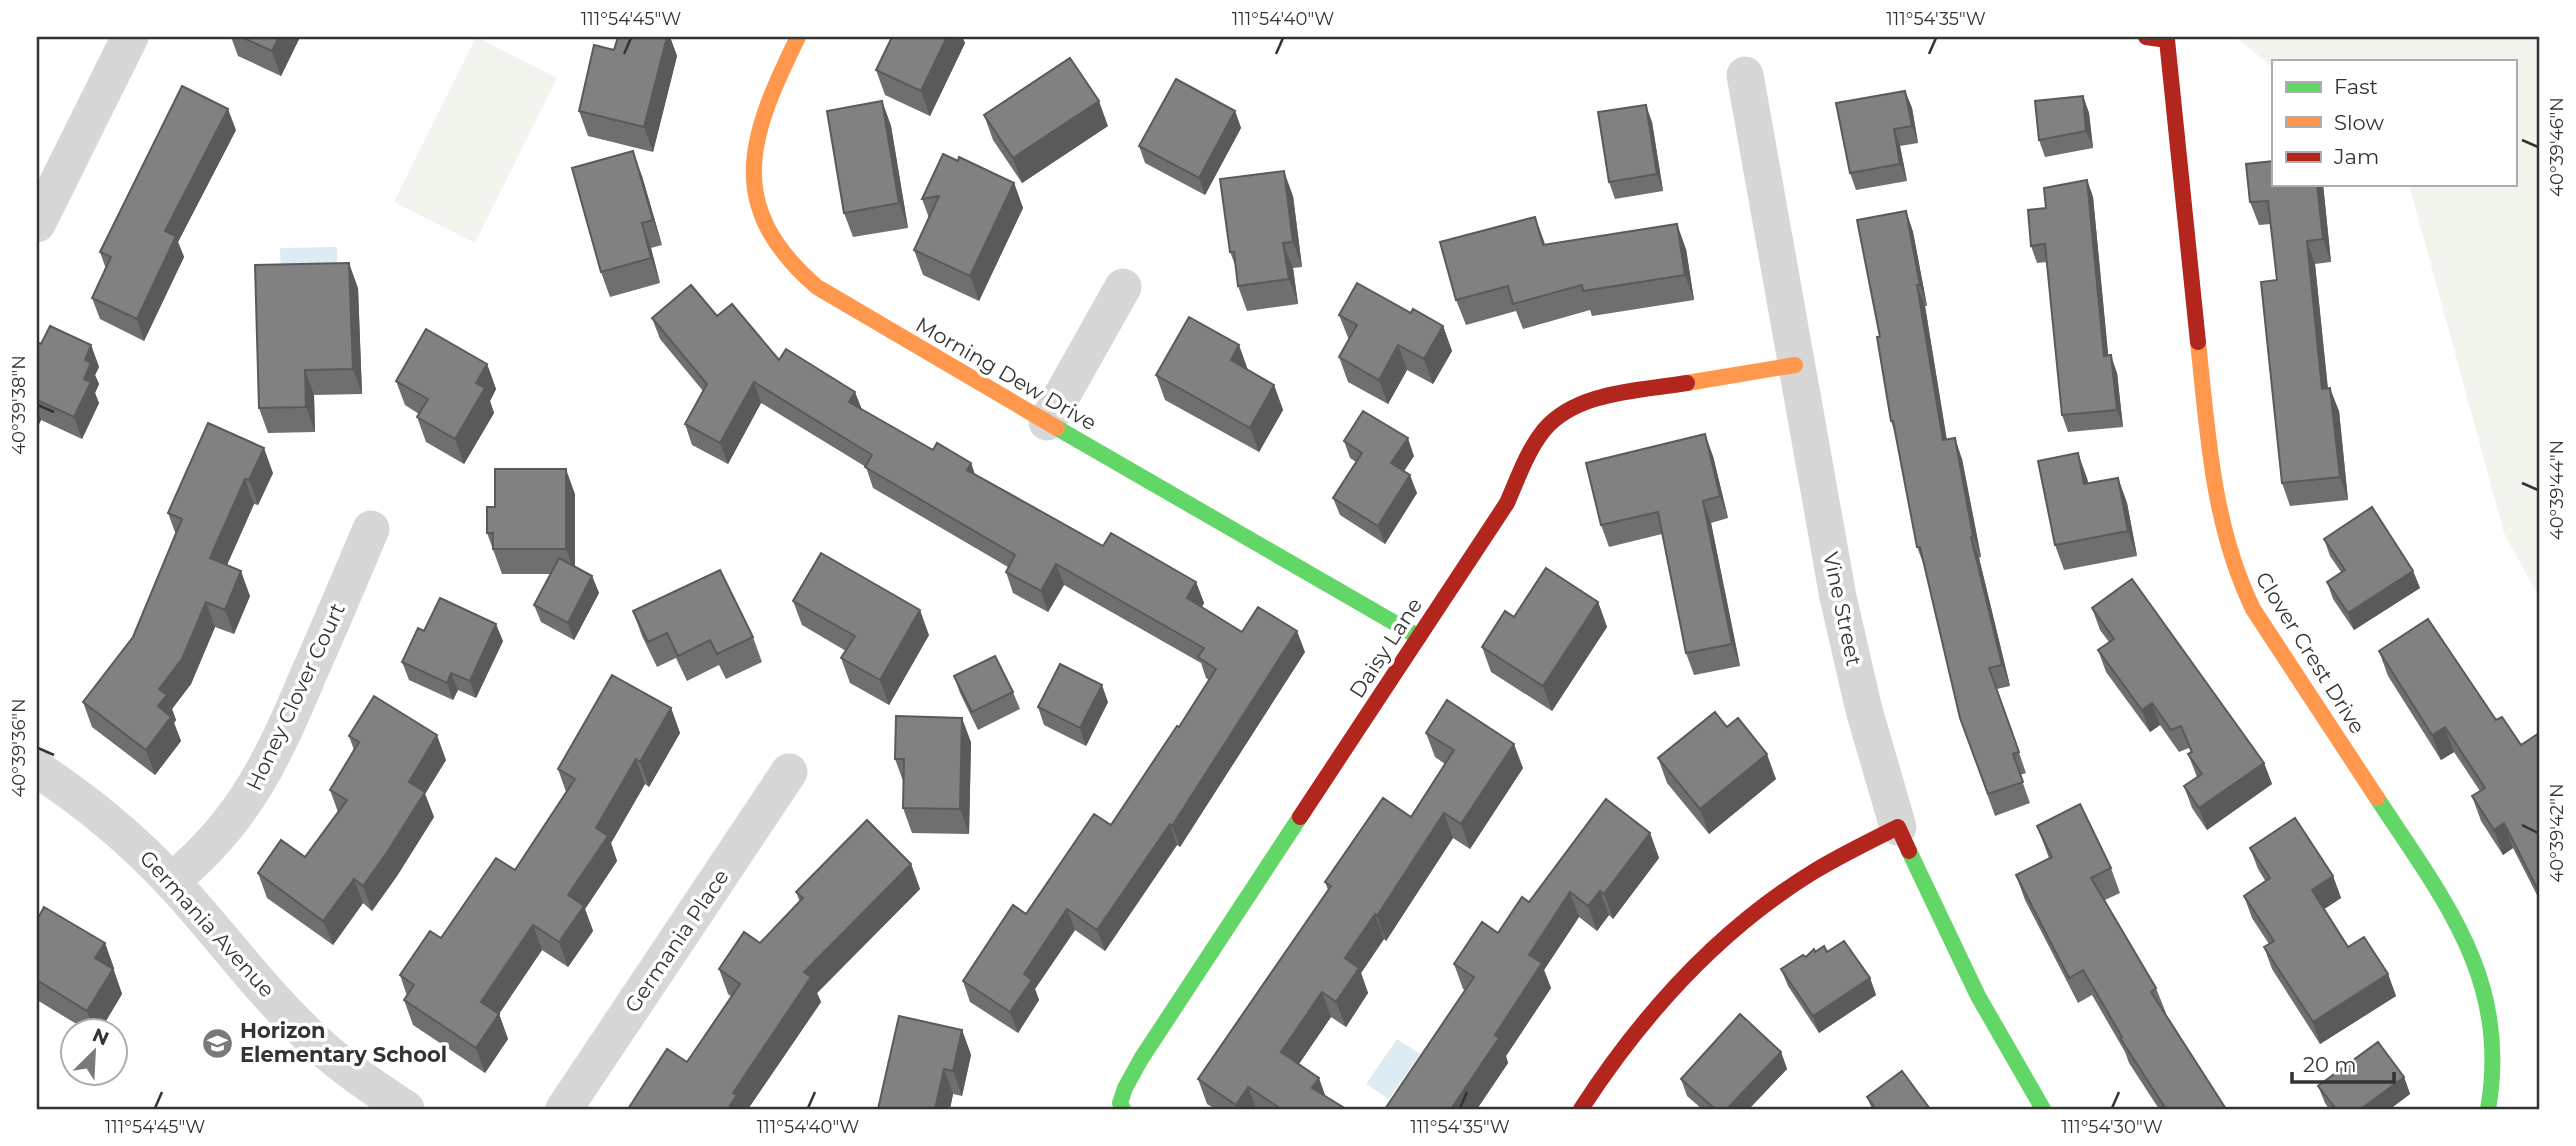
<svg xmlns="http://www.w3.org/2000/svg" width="2576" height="1146" viewBox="0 0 2576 1146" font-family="Montserrat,sans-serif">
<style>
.green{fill:#f1f5ed}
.water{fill:#ddebf3}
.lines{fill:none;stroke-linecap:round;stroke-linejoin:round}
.street{stroke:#d7d7d7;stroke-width:37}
.fast{stroke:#63d668;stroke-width:16}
.slow{stroke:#ff974d;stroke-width:16}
.jam{stroke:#b3261e;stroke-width:16}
.wall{fill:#6f6f6f}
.shaded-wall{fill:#5a5a5a}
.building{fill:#818181;stroke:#5a5a5a;stroke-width:2}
.ticks{fill:none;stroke:#333;stroke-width:2.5}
.labels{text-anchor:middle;stroke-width:7;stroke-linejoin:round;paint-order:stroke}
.street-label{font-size:21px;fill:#333;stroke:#fff}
.poi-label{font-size:21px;font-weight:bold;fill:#333;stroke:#fff;text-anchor:start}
.neatline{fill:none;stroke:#333;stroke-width:2.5}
.ticks-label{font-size:18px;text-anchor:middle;fill:#333}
</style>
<rect width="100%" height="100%" fill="#fff"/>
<path class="green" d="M476 37 557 78 475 243 394 202Z
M2236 37H2539V597L2504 533 2409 184H2515V61H2273V68Z"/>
<path class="water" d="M337 247V270L281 272 280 248Z
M1397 1039 1420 1054 1389 1099 1366 1084Z"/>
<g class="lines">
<path class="street" d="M1745 75 1838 597 1864 710 1898 827
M37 224 130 37
M1047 422 1123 287
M37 769C86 801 131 838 171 881 217 930 256 985 305 1032 335 1062 371 1086 406 1109
M171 881C245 822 274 756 310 671 331 624 351 576 371 529
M564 1109 789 772"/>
<path class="fast" d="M1057 428 1419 637
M2377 798C2443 899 2511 980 2488 1109
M1909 851 1978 996 2043 1109
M1123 1109 1120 1103 1125 1088 1141 1059 1300 817"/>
<path class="slow" d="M798 37C750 135 722 205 817 287L1057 428
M2198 342C2208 434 2212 524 2253 609L2377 798
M1687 383 1795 365"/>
<path class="jam" d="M2146 37 2167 40 2198 342
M1300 817 1507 503C1518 478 1527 451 1544 430 1577 391 1640 391 1687 383
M1581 1109C1642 1015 1717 931 1813 872 1841 855 1870 841 1898 827L1909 851"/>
</g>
<path class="wall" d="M231 37H300L281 76 238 56Z
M618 37H670L677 56 653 152 588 136 579 111 614 50Z
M889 37H962L965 43 930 116 885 95 876 70 891 38Z
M1905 91 1912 108 1918 143 1900 146 1907 181 1856 190 1850 173Z
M2083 96 2089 113 2093 148 2045 157 2039 140Z
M882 101 891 126 908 228 853 237 844 213Z
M1235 111 1241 128 1205 195 1145 163 1139 146Z
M984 115 1108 126 1022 183 993 140Z
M1652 122 1663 191 1615 199 1609 182Z
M236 130 178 242 184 257 144 341 100 319 92 298 106 269 100 252Z
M958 161 1014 183 1023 208 979 301 923 275 914 250 929 218 922 199Z
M642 176 662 245 651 248 660 283 610 297 601 272Z
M2087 180 2093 197 2108 356 2117 373 2123 427 2068 432 2062 415 2047 262 2037 263 2031 246 2046 208Z
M2323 184 2331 262 2315 264 2328 388 2339 411 2348 500 2290 506 2282 483 2277 280 2271 224 2259 225 2250 202Z
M1293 196 1302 267 1293 268 1298 304 1247 311 1238 286 1236 267 1230 252Z
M1906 211 1913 232 1927 306H1925L1947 440 1962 459 1981 557 1979 558 2010 686 1997 689 2026 773 2020 775 2030 803 1995 816 1960 718 1925 568 1917 547 1896 435 1891 421 1880 337Z
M1545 245 1686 249 1694 300 1592 316 1590 310 1523 329 1516 311 1466 325 1456 300Z
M358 288 362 394 314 395 315 432 268 433 259 408Z
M1411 313 1443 326 1452 351 1433 384 1407 370 1388 404 1348 382 1339 357 1349 340 1339 315Z
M717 316 779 360 862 409 933 450 971 463 975 475 1103 546 1196 582 1204 603 1202 607 1242 632 1305 652 1180 847 1177 845 1105 951 1075 930 1035 989 1039 1000 1018 1033 970 1002 963 981 1111 825 1179 727 1209 680 1206 678 1201 663 1064 585 1048 612 1013 593 1006 572 1008 567 873 488 866 467 761 403 728 464 692 445 685 424 703 391 660 339 652 318Z
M37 342 41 344 91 345 99 367 95 375 99 384 95 393 99 403 82 439 41 420 37 428Z
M487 364 496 389 490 401 494 413 464 464 426 442 417 417 419 414 405 405 396 381Z
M1248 370 1274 385 1283 410 1259 452 1165 400 1156 375Z
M208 423 273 473 258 505 254 504 227 565 250 596 234 634 215 627 191 684 172 709 176 720 174 723 181 741 155 775 92 727 83 702 133 637 176 535 168 513Z
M1344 441 1414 456 1404 471 1417 493 1385 544 1340 515 1333 498 1356 462 1350 458Z
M1713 456 1728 518 1711 523 1740 666 1694 675 1686 653 1662 534 1609 547 1601 525Z
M2087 478 2088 483 2118 478 2127 503 2137 556 2064 570 2055 545Z
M575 494V567L592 576 599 593 574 640 541 622 534 605 551 574H502L487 533 495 507Z
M2324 539 2413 571 2420 588 2354 630 2333 599 2327 582 2341 572 2330 556Z
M793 601 929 635 889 705 850 683 841 658 846 651 802 625Z
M1598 602 1607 627 1552 711 1491 672 1482 647 1514 617Z
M2092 608 2264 763 2272 784 2207 830 2192 808 2184 786 2197 777 2188 754 2191 752 2189 748 2179 752 2160 725 2150 732 2106 672 2098 650 2109 642 2100 630Z
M633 611 753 637 762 662 726 679 719 665 687 681 676 658 657 667 642 636Z
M424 631 503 641 476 698 458 690 453 700 409 680 402 662Z
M2379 651 2496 720 2521 745 2539 733V899L2513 848 2503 855 2481 821 2472 796 2480 791 2454 752 2441 760 2388 676Z
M954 676 1013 692 1020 709 978 730 960 693Z
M1108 702 1086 746 1044 725 1038 707Z
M671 708 680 733 649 787 645 784 611 843 617 861 585 909 593 931 568 967 542 950 499 1014 508 1039 485 1073 413 1025 404 1000 407 996 400 975 441 938 515 870 566 792 558 769Z
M1727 727 1776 779 1709 834 1667 783 1658 758Z
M1426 733 1523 768 1470 849 1453 838 1386 941 1384 939 1361 973 1368 993 1346 1027 1331 1017 1299 1064 1326 1097 1346 1109H1215L1207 1104 1198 1079 1328 890 1325 882 1411 817 1445 764 1435 757Z
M349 736 446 760 425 794 434 817 397 876 372 911 363 903 333 945 267 898 258 873 305 857 338 812 330 790 354 750Z
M971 742 969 834 912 833 903 808V781L895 759Z
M2037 826 2111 868 2120 893 2105 900 2156 988 2166 1013 2165 1014 2226 1109H2159L2129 1063 2125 1052 2092 995 2078 1003 2025 900 2016 875 2049 858Z
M1650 833 1659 858 1613 919 1609 915 1597 931 1579 917 1544 970 1551 988 1506 1056 1508 1063 1477 1109H1385L1465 990 1463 989 1454 964 1498 933 1529 902Z
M2250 848 2333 876 2341 898 2324 909 2348 947 2388 974 2396 996 2320 1044 2272 969 2264 947 2269 944 2252 918 2244 896 2266 882 2258 869Z
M911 864 920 889 817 993 821 1002 748 1109H628L687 1062 732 997 728 994 719 969 760 943 800 902 796 892Z
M37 920 105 943 122 994 100 1031H88L37 1000Z
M1815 952H1827L1870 978 1876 995 1819 1033 1788 986 1781 969Z
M962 1030 971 1055 962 1096 953 1094 950 1109H878Z
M1781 1052 1787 1069 1749 1109H1702L1687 1096 1681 1079Z
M2404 1077 2410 1094 2390 1109H2329L2325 1103 2318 1086Z
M1867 1097 1930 1109H1872Z"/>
<path class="shaded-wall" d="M279 37H300L281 76 272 51Z
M667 37H670L677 56 653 152 644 127Z
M947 37H962L965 43 930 116 921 91Z
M1905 91 1912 108 1918 143 1912 126Z
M2083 96 2089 113 2093 148 2086 131Z
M882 101 891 126 908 228 899 203Z
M1099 101 1108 126 1022 183 1013 158Z
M1646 105 1652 122 1663 191 1657 174Z
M228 109 236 130 178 242 184 257 144 341 137 319 165 231Z
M1235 111 1241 128 1205 195 1199 178Z
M1894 129 1900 146 1907 181 1900 164Z
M633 151 642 176 662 245 653 220Z
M1284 171 1293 196 1302 267 1293 242Z
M2087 180 2093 197 2110 373 2104 356Z
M1014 183 1023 208 979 301 970 276Z
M2317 184H2323L2331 262 2323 239Z
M1906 211 1913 232 1927 306 1920 285Z
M1535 217 1544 241 1552 270 1543 245Z
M642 223 651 248 660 283 651 258Z
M1677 224 1686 249 1694 300 1685 275Z
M2307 241 2315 264 2330 412 2322 389Z
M1283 243 1293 268 1298 304 1289 279Z
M349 263 358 288 362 394 353 369Z
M1917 285 1925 306 1950 461 1943 440Z
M1443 326 1452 351 1433 384 1424 359Z
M91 345 99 367 95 375 99 384 95 393 99 403 82 439 74 417 85 360Z
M1239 345 1248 370 1231 360Z
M1398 345 1407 370 1388 404 1379 380Z
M2111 355 2117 373 2123 427 2117 410Z
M487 364 496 389 490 401 494 413 464 464 455 439 476 383Z
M305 370 314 395 315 432 306 407Z
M754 382 761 403 728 464 720 443Z
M1274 385 1283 410 1259 452 1250 428Z
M2330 388 2339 411 2348 500 2340 477Z
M855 392 863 412 849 402Z
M37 408 41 420 37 428Z
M1705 434 1713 456 1728 518 1720 496Z
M1408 438 1414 456 1398 480 1391 463Z
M1955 438 1962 459 1981 557 1973 536Z
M264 448 273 473 258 505 249 480Z
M2078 453 2087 478 2093 509 2084 484Z
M971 463 978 484 967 470Z
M566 469 575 494V574L566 549Z
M1410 475 1417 493 1385 544 1378 526Z
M2118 478 2127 503 2137 556 2128 531Z
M245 479 254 504 219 583 210 558Z
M1703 501 1711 523 1740 666 1732 644Z
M1971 537 1979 558 2010 686 2002 665Z
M1056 564 1064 585 1048 612 1041 591Z
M241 571 250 596 234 634 225 610Z
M2413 571 2420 588 2354 630 2348 613Z
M592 576 599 593 574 640 568 623Z
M1196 582 1204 603 1195 619 1187 598Z
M206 602 215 627 191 684 172 709 176 720 174 723 181 741 155 775 146 750 158 706 159 689Z
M1598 602 1607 627 1552 711 1543 686Z
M920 610 929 635 889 705 880 680Z
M496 624 503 641 476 698 470 681Z
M1297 631 1305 652 1180 847 1172 826Z
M451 673 458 690 453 700 447 683Z
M1102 685 1108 702 1086 746 1080 728Z
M2152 703 2160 725 2150 732 2142 710Z
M671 708 680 733 649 787 640 762Z
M962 718 971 742 969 834 960 809Z
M2445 727 2454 752 2441 760 2432 735Z
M437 735 446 760 425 794 434 817 397 876 372 911 363 886 409 782Z
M1514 744 1523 768 1470 849 1461 824Z
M1767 754 1776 779 1709 834 1700 809Z
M636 759 645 784 611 843 617 861 585 909 593 931 568 967 559 942 568 895 596 828Z
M2264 763 2272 784 2207 830 2199 808Z
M1444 813 1453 838 1386 941 1377 916Z
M2504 823 2513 848 2503 855 2494 830Z
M1170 824 1177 845 1105 951 1097 930Z
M1650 833 1659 858 1613 919 1604 894Z
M911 864 920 889 817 993 821 1002 748 1109H728L733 1093 804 972Z
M2333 876 2341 898 2320 912 2312 890Z
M354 879 363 903 333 945 323 921Z
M1600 891 1609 915 1597 931 1588 906Z
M1570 892 1579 917 1544 970 1551 988 1506 1056 1508 1063 1477 1109H1451L1495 1035 1529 955Z
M1067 909 1075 930 1035 989 1039 1000 1018 1033 1010 1012 1024 974Z
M1375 914 1384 939 1361 973 1368 993 1346 1027 1336 1002 1345 958Z
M533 925 542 950 490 1027 481 1002Z
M105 943 114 968 104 983 95 958Z
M113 969 122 994 100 1031H94L87 1011Z
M2388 974 2396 996 2320 1044 2313 1022Z
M1870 978 1876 995 1819 1033 1813 1016Z
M1322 992 1331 1017 1290 1077 1281 1052Z
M499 1014 508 1039 485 1073 476 1048Z
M962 1030 971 1055 962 1096 953 1071Z
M1781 1052 1787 1069 1749 1109H1727Z
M944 1069 953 1094 950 1109H935Z
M2404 1077 2410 1094 2390 1109H2361Z
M1319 1078 1328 1103 1312 1088Z
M1248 1087 1256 1109H1237L1236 1105Z"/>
<path class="building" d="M241 37H279L272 51Z
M618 37H667L644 127 579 111 594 45 614 50Z
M892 37H947L921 91 876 70Z
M1070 58 1099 101 1013 158 984 115Z
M1176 79 1235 111 1199 178 1139 146Z
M182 86 228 109 165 231 176 236 137 319 92 298 111 257 100 252Z
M1905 91 1912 126 1894 129 1900 164 1850 173 1836 103Z
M2083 96 2086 131 2039 140 2035 101Z
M882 101 899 203 844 213 827 111Z
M1646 105 1657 174 1609 182 1598 112Z
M633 151 653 220 642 223 651 258 601 272 572 168Z
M943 154 958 161 959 157 1014 183 970 276 914 250 939 196 922 199Z
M2273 161V184H2317L2323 239 2307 241 2322 389 2330 388 2340 477 2282 483 2261 282 2277 280 2268 201 2250 202 2246 164Z
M1284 171 1293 242 1283 243 1289 279 1238 286 1234 252H1230L1220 179Z
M2087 180 2104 356 2111 355 2117 410 2062 415 2045 244 2031 246 2028 210 2046 208 2044 188Z
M1906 211 1920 285H1917L1943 440 1955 438 1973 536 1971 537 2002 665 1989 668 2019 752 2013 754 2023 782 1988 794 1960 718 1920 547H1917L1893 421H1891L1877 337H1880L1857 220Z
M1535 217 1543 245 1677 224 1685 275 1583 291 1582 285 1513 304 1508 286 1456 300 1440 242Z
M349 263 353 369 305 370 306 407 259 408 255 265Z
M1357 283 1411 313 1413 309 1443 326 1424 359 1398 345 1379 380 1339 357 1357 325 1339 315Z
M691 285 717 316 732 304 779 360 786 349 855 392 849 402 933 450 937 443 971 463 967 470 1103 546 1111 533 1196 582 1187 598 1242 632 1258 607 1297 631 1172 826 1170 824 1097 930 1067 909 1024 974 1032 980 1010 1012 963 981 1013 905 1026 914 1094 814 1111 825 1177 726 1179 727 1216 669 1198 657 1204 648 1056 564 1041 591 1006 572 1015 555 865 467 872 455 754 382 720 443 685 424 707 384 652 318Z
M1189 317 1239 345 1231 360 1274 385 1250 428 1156 375Z
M50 326 91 345 85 360 91 363 84 379 91 382 74 417 37 400V342L41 344Z
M426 329 487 364 476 383 485 388 455 439 417 417 428 399 396 381Z
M1363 411 1408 438 1391 463 1410 475 1378 526 1333 498 1362 453 1344 441Z
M208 423 264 448 249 480 245 479 210 558 241 571 225 610 206 602 182 659 159 689 167 695 158 706 171 717 146 750 83 702 133 637 182 519 168 513Z
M1705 434 1720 496 1703 501 1732 644 1686 653 1658 512 1601 525 1586 463Z
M2078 453 2084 484 2118 478 2128 531 2055 545 2038 461Z
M495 469H566V549H493V533H487V507H495Z
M2372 507 2413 571 2348 613 2327 582 2345 570 2324 539Z
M821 553 920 610 880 680 841 658 855 636 793 601Z
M559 558 592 576 568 623 534 605Z
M1546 568 1598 602 1543 686 1482 647 1505 611 1514 617Z
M720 570 753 637 717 654 710 640 678 656 667 633 648 642 633 611Z
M2132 579 2264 763 2199 808 2184 786 2202 774 2188 754 2192 752 2181 726 2171 730 2152 703 2142 710 2098 650 2114 639 2092 608Z
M440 598 496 624 470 681 451 673 447 683 402 662 418 628 424 631Z
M2428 619 2496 720 2502 717 2521 745 2539 733V892L2504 823 2494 830 2472 796 2485 788 2445 727 2432 735 2379 651Z
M995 656 1013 692 972 712 954 676Z
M1060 664 1102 685 1080 728 1038 707Z
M612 675 671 708 640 762 636 759 596 828 608 836 568 895 584 906 559 942 533 925 481 1002 499 1014 476 1048 404 1000 414 985 400 975 430 931 441 938 496 858 515 870 575 779 558 769Z
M374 696 437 735 409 782 425 792 388 851 363 886 354 879 323 921 258 873 281 840 305 857 347 800 330 790 359 742 349 736Z
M1447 700 1514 744 1461 824 1444 813 1377 916 1375 914 1345 958 1359 968 1336 1002 1322 992 1281 1052 1319 1078 1312 1088 1346 1109H1281L1248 1087 1236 1105 1198 1079 1331 886 1325 882 1383 798 1411 817 1454 750 1426 733Z
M1715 712 1727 727 1738 718 1767 754 1700 809 1658 758Z
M896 716 962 718 960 809 903 808 904 759H895Z
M1606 799 1650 833 1604 894 1600 891 1588 906 1570 892 1529 955 1542 963 1495 1035 1499 1038 1451 1109H1385L1474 977 1454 964 1482 922 1498 933 1522 897 1529 902Z
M2080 804 2111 868 2091 878 2156 988 2151 992 2226 1109H2166L2120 1038 2122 1037 2083 970 2069 978 2016 875 2052 857 2037 826Z
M2295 818 2333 876 2312 890 2348 947 2364 937 2388 974 2313 1022 2264 947 2274 941 2244 896 2270 878 2250 848Z
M867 820 911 864 804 972 811 977 733 1093 737 1095 728 1109H628L667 1049 687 1062 740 984 719 969 744 932 760 943 803 898 796 892Z
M44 907 105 943 95 958 113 969 87 1011 37 980V920Z
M1844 941 1870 978 1813 1016 1781 969 1803 955 1806 957 1814 949 1815 952 1824 946 1827 952Z
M1740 1014 1781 1052 1727 1109H1715L1681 1079Z
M899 1016 962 1030 953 1071 944 1069 935 1109H878Z
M2378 1042 2404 1077 2361 1109H2336L2318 1086Z
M1902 1071 1930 1109H1876L1867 1097Z"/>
<path class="ticks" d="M624 54 631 38M1276 54 1283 38M1929 54 1936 38M2522 140 2538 147M38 405 54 412M2522 483 2538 490M38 748 54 755M2522 825 2538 833M155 1108 162 1092M808 1108 815 1092M1460 1108 1467 1092M2112 1108 2119 1092"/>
<defs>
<symbol id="school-disc" viewBox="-11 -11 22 22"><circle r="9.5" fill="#7a7a7a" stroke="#fff"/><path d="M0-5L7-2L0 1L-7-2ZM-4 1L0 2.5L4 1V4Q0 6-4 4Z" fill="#fff"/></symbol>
</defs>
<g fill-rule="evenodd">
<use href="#school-disc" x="200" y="1026" width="35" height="35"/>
</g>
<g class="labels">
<g class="street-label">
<text transform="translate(1006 374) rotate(30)" y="7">Morning Dew Drive</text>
<text transform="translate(1842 609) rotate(78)" y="7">Vine Street</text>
<text transform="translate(1386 648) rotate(-57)" y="7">Daisy Lane</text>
<text transform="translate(2310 653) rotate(58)" y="7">Clover Crest Drive</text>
<text transform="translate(296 697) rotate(-65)" y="7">Honey Clover Court</text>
<text transform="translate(207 924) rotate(48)" y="7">Germania Avenue</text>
<text transform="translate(677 941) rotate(-56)" y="7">Germania Place</text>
</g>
<g class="poi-label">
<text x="240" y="1038">Horizon<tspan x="240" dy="24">Elementary School</tspan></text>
</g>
</g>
<rect width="2576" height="1146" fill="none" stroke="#ffffff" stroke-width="77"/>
<rect x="2272" y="60" width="245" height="126" fill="#ffffff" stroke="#adadad" stroke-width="2"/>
<rect x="2286" y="82" width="35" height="10" fill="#63d668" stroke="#adadad" stroke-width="2"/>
<text x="2334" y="94" font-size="21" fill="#333333">Fast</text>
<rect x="2286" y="117" width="35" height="10" fill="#ff974d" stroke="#adadad" stroke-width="2"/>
<text x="2334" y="130" font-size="21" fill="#333333">Slow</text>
<rect x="2286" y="152" width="35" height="10" fill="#b3261e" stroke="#adadad" stroke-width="2"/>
<text x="2334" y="164" font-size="21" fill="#333333">Jam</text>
<g transform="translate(94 1052) rotate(24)"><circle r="33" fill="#ffffff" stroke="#adadad" stroke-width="2"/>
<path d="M0-5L12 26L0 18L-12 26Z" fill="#7a7a7a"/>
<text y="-10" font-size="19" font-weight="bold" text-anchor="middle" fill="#333333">N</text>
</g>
<path d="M2292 1072v10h102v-10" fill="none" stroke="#333333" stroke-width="3.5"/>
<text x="2303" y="1072" font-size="21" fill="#333333" stroke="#ffffff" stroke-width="5" paint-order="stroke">20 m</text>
<rect x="38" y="38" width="2500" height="1070" class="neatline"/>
<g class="ticks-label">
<text x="631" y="25">111°54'45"W</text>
<text x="1283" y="25">111°54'40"W</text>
<text x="1936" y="25">111°54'35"W</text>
<text transform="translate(2557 147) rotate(-90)" y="6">40°39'46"N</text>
<text transform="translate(19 405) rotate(-90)" y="6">40°39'38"N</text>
<text transform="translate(2557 490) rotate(-90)" y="6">40°39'44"N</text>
<text transform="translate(19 748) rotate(-90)" y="6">40°39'36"N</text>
<text transform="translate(2557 833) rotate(-90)" y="6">40°39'42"N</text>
<text x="155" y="1133">111°54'45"W</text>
<text x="808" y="1133">111°54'40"W</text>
<text x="1460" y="1133">111°54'35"W</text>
<text x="2112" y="1133">111°54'30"W</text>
</g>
</svg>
